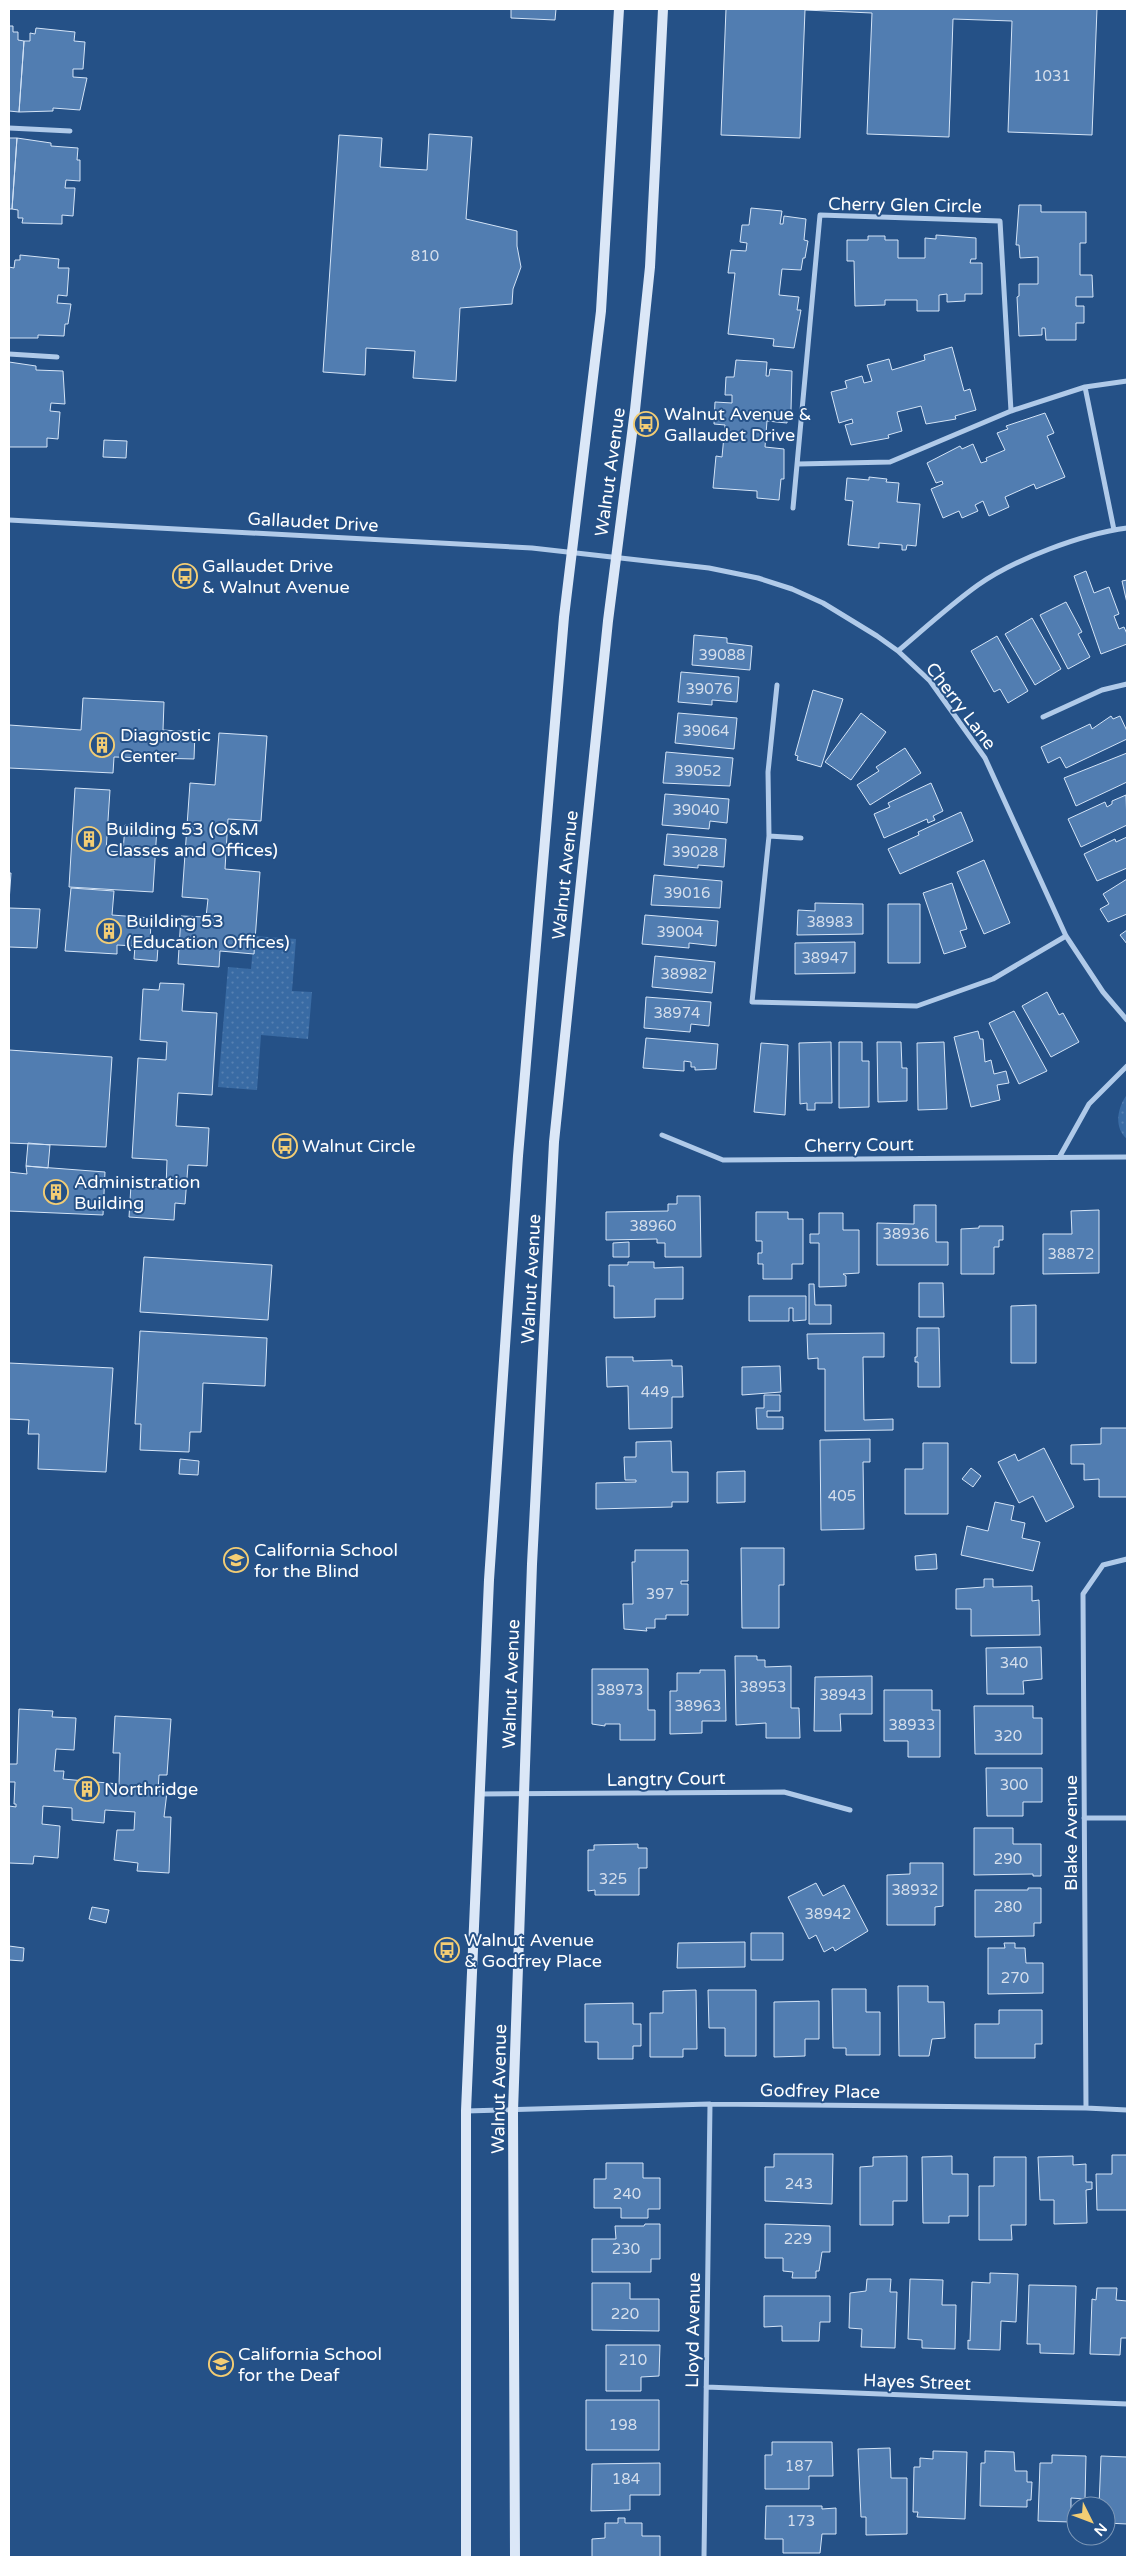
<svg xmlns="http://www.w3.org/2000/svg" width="1136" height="2566" viewBox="0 0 1136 2566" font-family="'Varela Round',sans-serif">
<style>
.grass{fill:url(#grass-dots)}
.building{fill:#517db1;stroke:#d4e4f7}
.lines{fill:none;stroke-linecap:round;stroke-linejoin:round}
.street{stroke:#b0cae9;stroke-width:5}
.secondary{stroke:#dbe7f7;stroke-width:10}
.labels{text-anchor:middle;stroke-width:4;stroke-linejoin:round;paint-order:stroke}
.number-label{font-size:15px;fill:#d4deec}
.street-label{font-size:18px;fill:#fff;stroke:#255187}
.poi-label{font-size:18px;fill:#fff;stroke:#255187;text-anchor:start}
</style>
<defs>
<pattern id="grass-dots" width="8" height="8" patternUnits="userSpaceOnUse" patternTransform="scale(1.25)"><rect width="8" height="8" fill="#396ba4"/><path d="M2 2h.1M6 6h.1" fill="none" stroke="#5781b2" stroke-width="1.8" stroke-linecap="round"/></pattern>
</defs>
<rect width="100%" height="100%" fill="#255187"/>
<path class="grass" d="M254 936 296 939 292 991 312 992 308 1039 261 1035 257 1090 218 1087 228 967 251 969Z
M1126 1096 1127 1098V1139C1114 1128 1117 1109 1126 1096Z"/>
<path class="building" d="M511 9H556L555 20 511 18Z
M726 9H1097L1092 135 1008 132 1012 21 953 19 949 137 867 134 872 13 805 10 800 138 721 135Z
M9 26H13V32H18V40L24 41 19 112 9 111Z
M36 28 75 32 74 41 85 42 83 69H73V77L87 78 80 110 53 108V111L19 112 24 41H30V33L35 34Z
M429 134 472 137 466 219 517 231V246L521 267 513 289 512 304 460 308 456 381 413 378 415 351 366 348 365 375 323 372 339 135 382 138 380 167 427 170Z
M9 138H17L12 209H9Z
M17 138 51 143V146L78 148 77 160H80V181L66 180 65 188H75L73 216 62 215V224L22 223 23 218H18V210L12 209Z
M1019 205H1041V212H1086V243H1080V275H1092L1093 297H1076V306H1084V323H1076V340H1046L1045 328H1042V335L1019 336 1017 297 1019 296V284H1038V257L1020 258 1019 245H1016Z
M751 208 782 211 780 224H783L784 216 806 219 804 240 808 241 805 258H803L801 270 782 269 779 295 799 297 797 310H801L794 348 773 346 774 339 728 334 735 273H728L731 250 746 251 747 243 740 242 742 225H749Z
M936 235 976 238V259H971L970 263H982V294H965V301L947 302V294L939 295V311H917V300H885V305L855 306 854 261H847V240H868V236H885V240H898V258H925V238L936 239Z
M20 255 59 259 58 268H69L67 296 58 295 57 303 71 304 68 324H65L64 336 38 335V338H9V267L14 268 15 260H20Z
M952 347 964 391 970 389 976 410 955 416 956 419 926 424 921 406 897 412 902 431 888 435 889 438 851 445 845 425 853 423 852 419 839 423 831 392 847 388 845 381 862 376 864 383 872 381 867 365 889 359 892 370 925 360 924 355Z
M736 360 767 362 766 376H769L770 369 792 371 791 410H788L787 423 767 421 765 447 784 449V479H781L779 500 757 498V491L713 488 716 456 722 457 725 425 714 424 715 402 732 403V395H725L726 377H734Z
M9 362 36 366V370L63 371 65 404 51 403 50 411 60 412 58 439 47 438V447H9Z
M1045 413 1054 433 1047 436 1065 477 1036 489 1034 484 1005 497 1009 507 989 516 983 501 975 505 978 511 962 518 959 511 943 518 931 489 943 484 942 481 936 483 927 463 960 446 962 449 973 444 981 463 987 461 986 458 1005 450 997 433 1008 429 1006 426Z
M104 440 127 441 126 458 103 457Z
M869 477 887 479 886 482 899 483 897 502 920 504 916 546 907 545 906 550H902V545L879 543V548L848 545 853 501 845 500 847 478 869 480Z
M1086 571 1094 593 1109 587 1119 614 1114 616 1119 629 1124 627 1127 634V644L1101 654 1074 576Z
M1127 580V603L1122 581Z
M1066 602 1082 632 1078 634 1090 657 1068 669 1040 615Z
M1032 618 1061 669 1035 685 1005 634Z
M694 635 727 638V643L752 646 750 670 692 665Z
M997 636 1028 691 1008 703 1000 689 994 692 971 651Z
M681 672 739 677 737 702 712 700V705L678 702Z
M813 690 843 699 821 767 797 760 798 756 795 755Z
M83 698 164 702 163 730 195 732 194 759 114 757 113 773 9 768V725L81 730Z
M678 713 737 718 734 749 675 743Z
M861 713 886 732 851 780 825 762Z
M1111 716 1113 719 1120 716 1127 731V739L1066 768 1060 757 1048 763 1041 747 1090 724 1092 729Z
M219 733 267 736 261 821 228 819 225 869 260 872 254 954 220 951 219 967 178 964 181 916 206 917 208 899 182 897 190 783 215 785Z
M905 748 921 773 870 805 857 785 879 771 876 767Z
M666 752 733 758 730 786 663 783Z
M1127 753V782L1076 806 1064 778Z
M931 783 943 811 933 816 935 820 928 823 927 819 884 838 874 814 890 807 888 803Z
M75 788 110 790 106 851 123 852 125 825 157 827 153 892 69 887Z
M665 794 729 799 727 823 710 821 709 829 662 825Z
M1126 795 1127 825 1081 847 1068 819 1105 802 1107 807 1112 804V801Z
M961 812 973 841 900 874 888 849 919 835 918 832Z
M667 834 726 839 724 867 698 865V868L664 865Z
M1127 837V868L1097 881 1084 854 1115 839 1116 842Z
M984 860 1010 923 984 934 957 872Z
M9 873H11L9 902Z
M654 875 722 881 720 908 651 905Z
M1127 879V914L1108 922 1100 909 1109 904 1103 894Z
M952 883 967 929 960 931 966 947 944 954 923 893Z
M71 888 114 891 112 915 151 918 150 947H158L157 961 134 959 135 946 117 945V954L65 951Z
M815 903 863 904V934L797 935 798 910 815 911Z
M888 904H920V963H888Z
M9 908 40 909 37 948 9 947Z
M645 915 718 921 716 946 689 943V948L642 944Z
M1127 930V944L1120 935Z
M855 942V973L795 974V943Z
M655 956 715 962 712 993 652 987Z
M160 983 184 984 182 1011 217 1013 212 1095 178 1093 176 1126 209 1128 207 1166 188 1165 185 1204 175 1203 174 1220 129 1217 131 1185 166 1187 167 1160 132 1158 138 1058 166 1060 167 1042 140 1040 143 989 159 990Z
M1047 992 1059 1015 1063 1013 1079 1042 1051 1057 1022 1006Z
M646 997 711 1002 709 1026 691 1024 690 1032 644 1028Z
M1014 1011 1047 1071 1019 1084 989 1023Z
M978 1031 980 1039H983L985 1062 991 1060 994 1074 1006 1071 1009 1083 997 1085 1000 1100 971 1107 954 1037Z
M646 1038 718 1044 716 1069 695 1070V1067H691V1062L684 1061V1071L643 1068Z
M831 1042 832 1103H815V1110H807V1103L800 1104 799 1043Z
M839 1042H862V1061H869V1107L839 1108Z
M877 1042H901L902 1068H907V1101L878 1102Z
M944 1042 947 1109 918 1110 917 1043Z
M761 1043 788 1045 785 1115 754 1112Z
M9 1050 112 1057 106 1147 9 1143Z
M28 1143 50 1145 48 1168 26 1166Z
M26 1166 105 1172 103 1215 9 1211V1172L27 1174Z
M677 1196H700L701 1257H665V1243H657V1239L606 1240V1212L668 1211V1204H677Z
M914 1205H936V1242H948V1265H877V1223L914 1224Z
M1099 1210V1273L1043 1274V1234H1072L1071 1211Z
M756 1212H788V1219H803V1264H792V1279H763V1264H758V1253H762V1241H756Z
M819 1213H843V1230H859V1273L843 1274 846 1276V1286L819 1287V1243H810V1234H819Z
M979 1226H1003V1240H999V1247H994V1274H961V1229L979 1228Z
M629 1242V1257H613V1243Z
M144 1257 272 1265 268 1320 140 1312Z
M628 1262H654V1268L683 1267V1299H655V1317L614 1318V1286H609V1265H628Z
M919 1283H943L944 1317H919Z
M809 1284H814L815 1305H831V1324H809Z
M749 1296H806V1320L793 1321V1308H789V1321H749Z
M1036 1305V1363H1011V1306Z
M917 1328H939L940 1387H918V1362H915V1357H917Z
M140 1331 267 1338 265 1386 203 1383 201 1432H190L189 1452 140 1450 141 1424H135Z
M884 1333V1357H863L864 1420 893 1419V1430L825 1431V1369H818V1358L808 1359 807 1334Z
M606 1357H633V1361L672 1360V1366H682L683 1397H672V1428L629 1429 628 1386 607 1387Z
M9 1363 113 1368 106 1472 38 1469 39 1434H28L29 1420 9 1419Z
M780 1366 781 1392 742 1395V1367Z
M764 1395H780V1411H767V1417H783V1429H757L756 1408H764Z
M1101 1428H1127V1497H1099V1479L1084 1480V1464H1071V1445L1101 1444Z
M870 1439V1462H863L864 1529 821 1530 820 1440Z
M671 1441 672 1472H688V1502H672V1507L596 1509V1483L636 1482V1480H625L624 1457H636V1442Z
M923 1443H948V1514H905V1469H923Z
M1044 1448 1074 1507 1046 1522 1033 1496 1019 1503 998 1462 1015 1454 1018 1461Z
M180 1459 199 1461 198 1475 179 1474Z
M971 1468 981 1476 973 1487 962 1479Z
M745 1471V1502L717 1503V1472Z
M995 1502 1014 1506 1011 1520 1025 1523 1022 1538 1040 1542 1033 1571 961 1555 967 1526 988 1531Z
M741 1548H784V1585H779V1628H742Z
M635 1550H688V1581H681V1584H688V1615H666V1619H655V1628H646L647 1631 624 1629 623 1604H633L632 1562H635Z
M936 1554 937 1569 916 1570 915 1556Z
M984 1579H993V1587L1032 1586V1601L1039 1600 1040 1635 971 1636V1609H956V1589L984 1587Z
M1041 1647 1042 1679 1023 1681 1024 1694H987L986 1648Z
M735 1656H757V1660H765V1667L791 1666V1708H799L800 1738H766V1723L736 1725Z
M592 1669H648V1710H655V1740H620V1724H605V1726L592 1724Z
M700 1670H725L726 1721H702V1733L670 1734V1691H677V1673H700Z
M872 1676V1714H840L841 1731H814L815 1677Z
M884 1690H932V1710H940V1757H908V1741H884Z
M974 1706H1033V1718H1042V1754H975Z
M19 1709 53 1711 52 1717 76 1718 74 1750 56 1749 54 1771H64L63 1779 119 1784 120 1753H113L115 1716 171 1719 167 1775H159L158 1791 167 1792 164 1817H171L169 1873 137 1871 138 1863 114 1860 117 1830H134L135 1812 105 1810 104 1823 72 1820V1808L43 1806 42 1824 60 1826 58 1858 34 1856 33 1864 9 1863V1806L16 1807V1804H14L15 1782H9V1764H17Z
M986 1768H1042V1802H1023V1816H987Z
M974 1828H1013V1844H1041V1876H1033V1874L974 1875Z
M638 1844V1848H647V1868H639V1895H595V1890L588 1891V1850H594V1845Z
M910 1863H943V1906L935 1907V1925H887V1875L910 1874Z
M816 1883 823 1896 844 1885 868 1931 835 1951 833 1947 824 1952 816 1935 809 1939 788 1897Z
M1028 1888H1041V1923H1034V1936L975 1937V1890H1028Z
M92 1907 109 1910 106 1923 89 1919Z
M751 1933H783V1960H751Z
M745 1942V1967L677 1968 678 1943Z
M1004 1943H1015V1948H1025L1026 1963H1043V1993L988 1994V1948H1005Z
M9 1946 24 1948 23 1961 9 1960Z
M898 1986H928V2002H944L945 2038 932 2039 929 2056H899Z
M832 1989H866V2012H880V2055H846V2048H833Z
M696 1990 697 2049H683V2057H650V2013H663V1991Z
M708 1990H756V2056H725V2028H709Z
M819 2001V2039H805V2056L774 2057V2002Z
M633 2003V2024H641V2046H633V2059H598V2042H585V2004Z
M999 2010H1042V2044H1035V2058H975V2024H999Z
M774 2154H833L832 2204 765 2201V2167H774Z
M1112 2155H1127V2210H1097L1096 2174H1112Z
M907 2156V2201H893V2225H860V2167L873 2166V2157Z
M952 2156V2174H968V2216H949V2223H923L922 2157Z
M1073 2156V2165L1086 2164V2182H1092V2189L1086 2190 1087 2223 1054 2224V2200H1040L1038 2157Z
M994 2157H1026V2225H1011L1012 2240H979V2186H994Z
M606 2163H643V2178H660V2209H648V2218H621V2208H594V2179H606Z
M645 2224H660V2259H651V2272H592V2239H616L615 2226H644Z
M765 2224 830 2226V2252H822L819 2271H816V2278H792L793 2272 783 2271V2258H765Z
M990 2273 1018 2274 1016 2322 1001 2321 1000 2350 968 2349V2340L970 2341 972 2282 990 2283Z
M867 2279H891L890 2292H897L895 2348 861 2347 862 2329 849 2328 850 2293 866 2291Z
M910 2279 943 2280 942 2305H956L955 2349 922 2348V2340L908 2339Z
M592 2283H630V2299H659V2331L592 2330Z
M1029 2285 1076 2286 1074 2354 1040 2353V2344H1027Z
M1097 2288H1117L1116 2300 1127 2301V2338H1121L1120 2355 1090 2354 1092 2299 1096 2300Z
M764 2296H830V2322H820L819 2341H782V2326L764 2327Z
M606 2345H660L659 2376 641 2377V2391H606Z
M586 2400H659V2450H586Z
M772 2442H832L833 2476H809V2489H765V2455H772Z
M890 2448 891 2478H907V2534L866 2535V2517H861L858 2449Z
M933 2451 967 2452 965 2519 917 2517 918 2512H913L914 2467H920V2458L933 2459Z
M985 2451 1014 2452 1015 2471H1027V2482H1032L1031 2500H1027V2507L980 2506 981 2463H985Z
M1052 2455 1086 2456 1085 2499 1071 2498V2522L1038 2521 1040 2463H1052Z
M1101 2456 1127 2457V2524L1106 2523V2506H1099Z
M660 2463V2495H630V2510L591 2511 592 2464Z
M766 2506H822V2509L836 2508V2534H822L820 2553H783V2539H765Z
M618 2518H625V2523H642V2536H660V2557H592V2539L605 2538V2523H618Z"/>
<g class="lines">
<path class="street" d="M9 128 70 131
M9 354 57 357
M1085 387 1114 530
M798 464 890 462 1011 411 1085 387 1127 381
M793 508 820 215 1000 221 1011 411
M9 520 532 548 709 568 758 578 792 589 823 603 877 636 898 651 930 681 985 758 1066 936 1103 992 1127 1020
M898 651C924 629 950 605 978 585 1015 559 1082 534 1127 528
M777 685 768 772 769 836 752 1002 917 1006 993 979 1066 936
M1043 717 1102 690 1127 684
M769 836 801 838
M662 1135 723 1160 1127 1157
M1060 1156 1089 1104 1127 1066
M480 1794 784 1792 850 1810
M1084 1818H1127
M1086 2108 1083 1594 1103 1565 1127 1559
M466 2111 710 2104 1086 2108 1127 2110
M706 2387 1127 2404
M704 2557 710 2104"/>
<path class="secondary" d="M466 2557V2111L489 1580 518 1156 564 617 601 311 619 9
M515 2557 513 2111 532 1564 554 1142 608 621 635 410 650 267 663 9"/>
</g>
<defs>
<symbol id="bus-ring" viewBox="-11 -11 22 22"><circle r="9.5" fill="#255187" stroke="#f3cd74" stroke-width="1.5"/><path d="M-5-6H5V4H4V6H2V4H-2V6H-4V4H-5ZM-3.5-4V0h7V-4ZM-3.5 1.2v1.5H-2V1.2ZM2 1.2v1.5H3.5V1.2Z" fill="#f3cd74"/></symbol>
<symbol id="building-ring" viewBox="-11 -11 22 22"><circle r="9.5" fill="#255187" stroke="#f3cd74" stroke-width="1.5"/><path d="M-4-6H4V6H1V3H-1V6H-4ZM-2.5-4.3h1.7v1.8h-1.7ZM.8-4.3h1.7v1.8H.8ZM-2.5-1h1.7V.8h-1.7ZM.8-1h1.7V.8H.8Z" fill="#f3cd74"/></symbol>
<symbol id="school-ring" viewBox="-11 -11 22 22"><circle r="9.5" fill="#255187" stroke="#f3cd74" stroke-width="1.5"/><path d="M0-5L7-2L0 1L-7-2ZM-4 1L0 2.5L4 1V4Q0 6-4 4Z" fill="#f3cd74"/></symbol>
</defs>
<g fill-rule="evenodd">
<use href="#bus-ring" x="632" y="410" width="28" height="28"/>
<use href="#bus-ring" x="171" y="562" width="28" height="28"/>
<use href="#building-ring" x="88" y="731" width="28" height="28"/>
<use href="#building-ring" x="75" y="825" width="28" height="28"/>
<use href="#building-ring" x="95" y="917" width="28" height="28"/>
<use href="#bus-ring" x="271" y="1132" width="28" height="28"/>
<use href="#building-ring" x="42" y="1178" width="28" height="28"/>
<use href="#school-ring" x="222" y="1546" width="28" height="28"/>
<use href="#building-ring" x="73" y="1775" width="28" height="28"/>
<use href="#bus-ring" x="433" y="1936" width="28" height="28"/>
<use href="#school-ring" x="207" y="2350" width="28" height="28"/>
</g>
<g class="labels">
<g class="number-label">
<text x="1052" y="81">1031</text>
<text x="425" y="261">810</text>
<text x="722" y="660">39088</text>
<text x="709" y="694">39076</text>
<text x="706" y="736">39064</text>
<text x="698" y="776">39052</text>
<text x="696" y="815">39040</text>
<text x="695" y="857">39028</text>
<text x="687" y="898">39016</text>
<text x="830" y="927">38983</text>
<text x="680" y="937">39004</text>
<text x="825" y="963">38947</text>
<text x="684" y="979">38982</text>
<text x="677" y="1018">38974</text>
<text x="653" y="1231">38960</text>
<text x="906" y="1239">38936</text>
<text x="1071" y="1259">38872</text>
<text x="655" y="1397">449</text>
<text x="842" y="1501">405</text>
<text x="660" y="1599">397</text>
<text x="1014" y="1668">340</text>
<text x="763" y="1692">38953</text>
<text x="620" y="1695">38973</text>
<text x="843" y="1700">38943</text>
<text x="698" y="1711">38963</text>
<text x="912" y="1730">38933</text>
<text x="1008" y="1741">320</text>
<text x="1014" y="1790">300</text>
<text x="1008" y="1864">290</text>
<text x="613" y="1884">325</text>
<text x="915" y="1895">38932</text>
<text x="1008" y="1912">280</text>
<text x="828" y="1919">38942</text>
<text x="1015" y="1983">270</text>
<text x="799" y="2189">243</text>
<text x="627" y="2199">240</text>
<text x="798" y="2244">229</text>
<text x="626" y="2254">230</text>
<text x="625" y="2319">220</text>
<text x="633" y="2365">210</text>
<text x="623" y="2430">198</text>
<text x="799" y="2471">187</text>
<text x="626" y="2484">184</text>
<text x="801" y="2526">173</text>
</g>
<g class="street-label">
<text transform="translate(905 205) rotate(1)" y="6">Cherry Glen Circle</text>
<text transform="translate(610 472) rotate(-82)" y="6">Walnut Avenue</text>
<text transform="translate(313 522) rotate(3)" y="6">Gallaudet Drive</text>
<text transform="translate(961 706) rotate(53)" y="6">Cherry Lane</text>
<text transform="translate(565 875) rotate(-84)" y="6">Walnut Avenue</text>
<text transform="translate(859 1145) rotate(-1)" y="6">Cherry Court</text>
<text transform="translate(531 1279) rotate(-87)" y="6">Walnut Avenue</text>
<text transform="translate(511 1684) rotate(-88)" y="6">Walnut Avenue</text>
<text transform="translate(666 1779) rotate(-1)" y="6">Langtry Court</text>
<text transform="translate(1071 1833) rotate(-90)" y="6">Blake Avenue</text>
<text transform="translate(499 2089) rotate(-89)" y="6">Walnut Avenue</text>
<text transform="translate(820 2091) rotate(1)" y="6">Godfrey Place</text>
<text transform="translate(693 2330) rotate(-89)" y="6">Lloyd Avenue</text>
<text transform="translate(917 2382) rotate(2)" y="6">Hayes Street</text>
</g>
<g class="poi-label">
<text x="664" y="420">Walnut Avenue &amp;<tspan x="664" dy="21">Gallaudet Drive</tspan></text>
<text x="202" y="572">Gallaudet Drive<tspan x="202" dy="21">&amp; Walnut Avenue</tspan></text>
<text x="120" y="741">Diagnostic<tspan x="120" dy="21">Center</tspan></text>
<text x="106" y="835">Building 53 (O&amp;M<tspan x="106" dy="21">Classes and Offices)</tspan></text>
<text x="126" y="927">Building 53<tspan x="126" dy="21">(Education Offices)</tspan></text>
<text x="302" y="1152">Walnut Circle</text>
<text x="74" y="1188">Administration<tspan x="74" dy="21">Building</tspan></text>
<text x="254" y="1556">California School<tspan x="254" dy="21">for the Blind</tspan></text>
<text x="104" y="1795">Northridge</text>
<text x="464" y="1946">Walnut Avenue<tspan x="464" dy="21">&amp; Godfrey Place</tspan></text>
<text x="238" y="2360">California School<tspan x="238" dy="21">for the Deaf</tspan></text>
</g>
</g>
<rect width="1136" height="2566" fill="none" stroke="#ffffff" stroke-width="20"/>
<g transform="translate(1091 2521) rotate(132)"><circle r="24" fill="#255187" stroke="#7c97b7"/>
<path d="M0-4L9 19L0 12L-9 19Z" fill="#f3cd74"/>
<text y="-8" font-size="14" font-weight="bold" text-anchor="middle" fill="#ffffff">N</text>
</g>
</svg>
